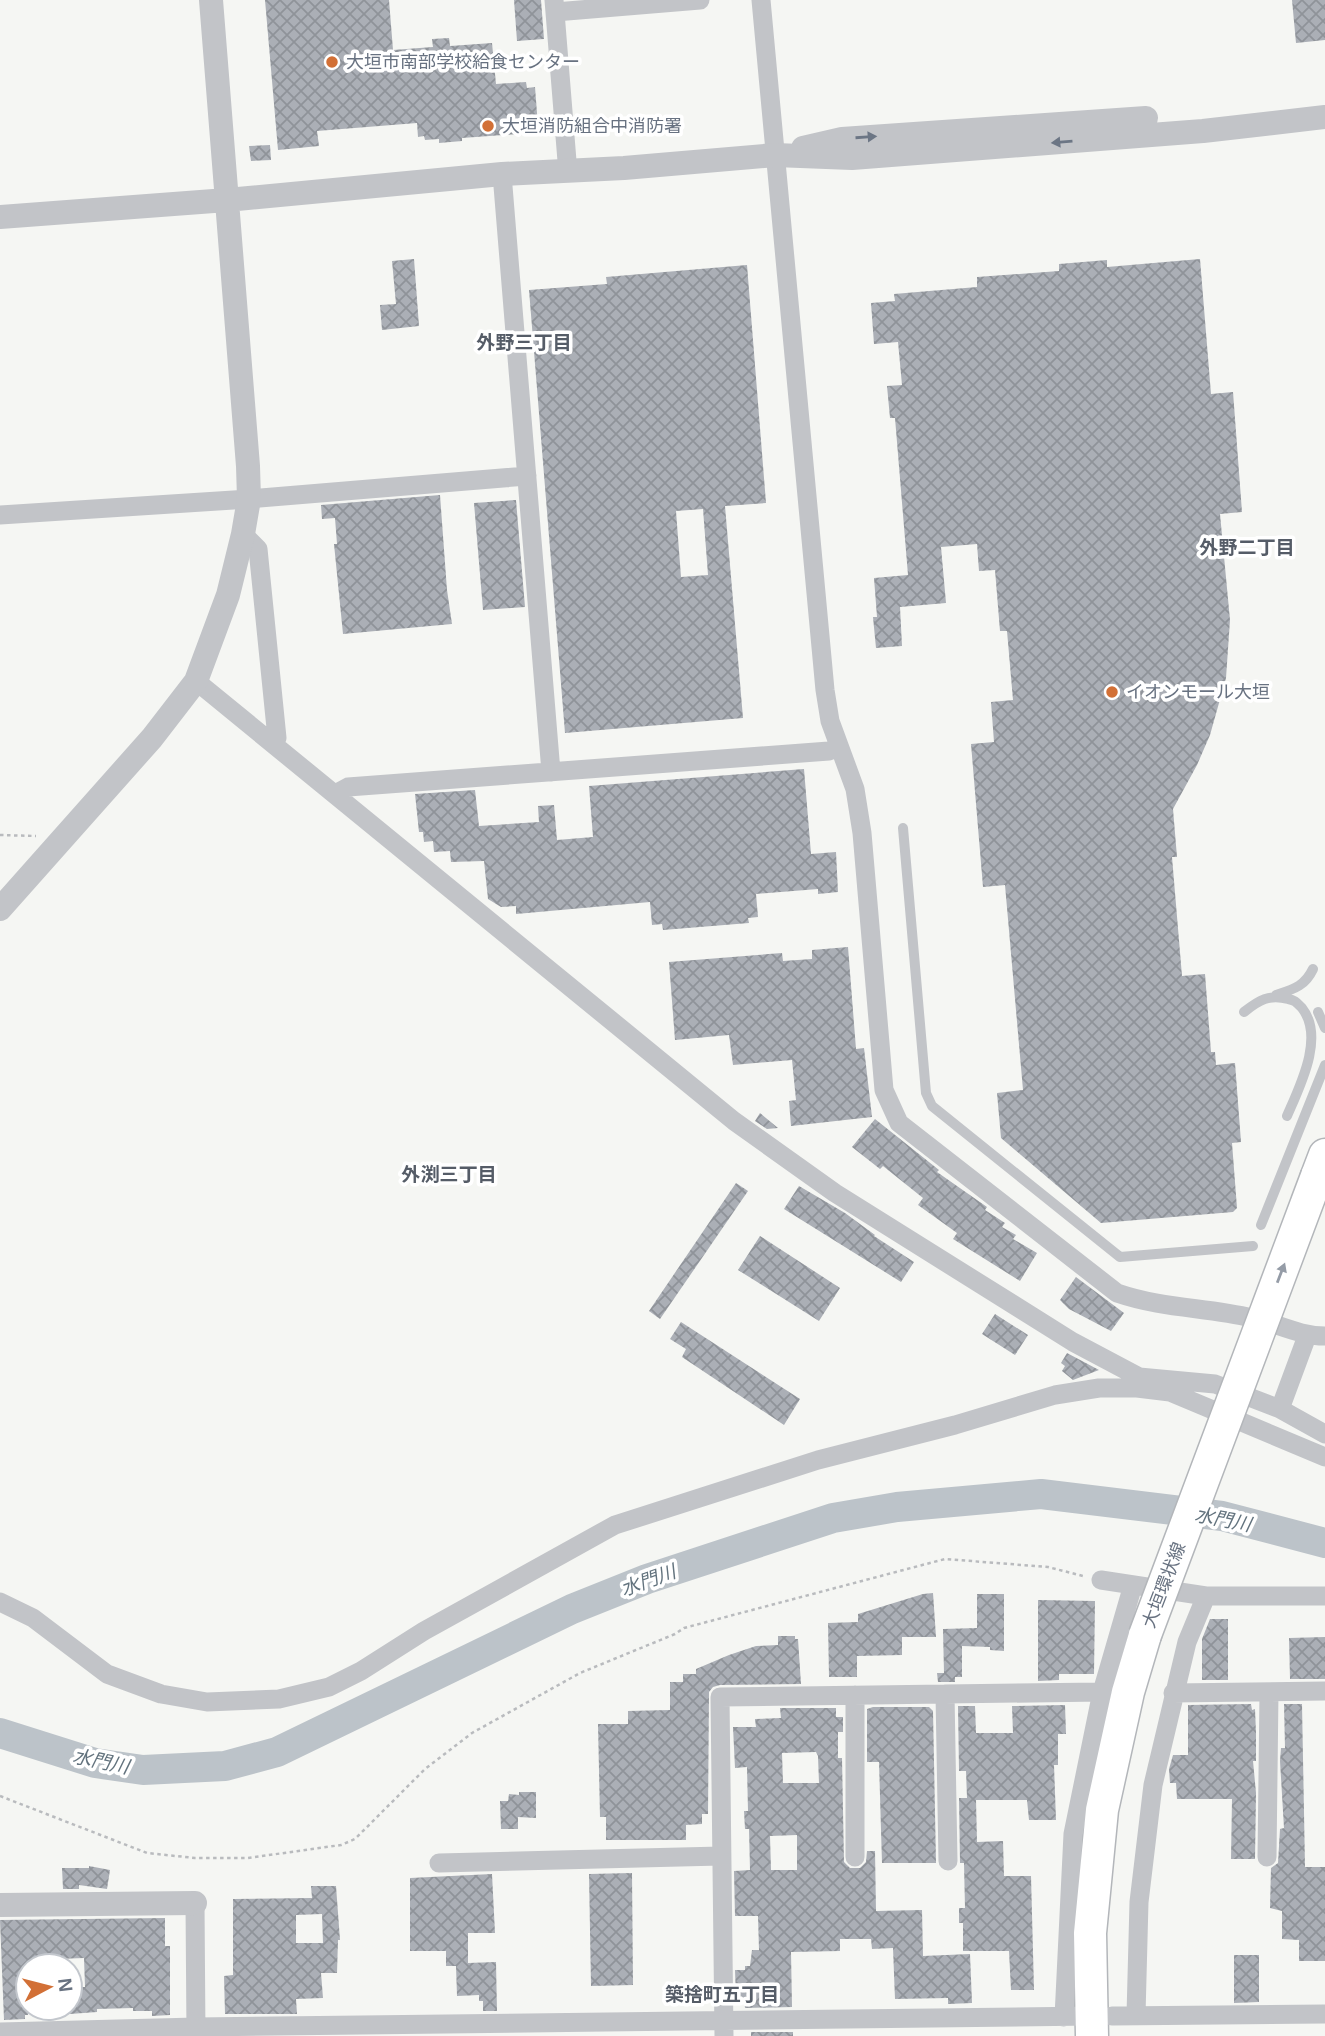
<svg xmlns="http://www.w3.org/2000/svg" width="1325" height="2036" viewBox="0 0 1325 2036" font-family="Helvetica,'Noto Sans JP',sans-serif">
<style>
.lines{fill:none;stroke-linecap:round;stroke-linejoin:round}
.river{stroke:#bcc3c9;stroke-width:30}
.building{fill:url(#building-cross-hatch);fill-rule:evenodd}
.primary-casing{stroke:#b3b6ba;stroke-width:35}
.path{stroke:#b9bbbe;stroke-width:2.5;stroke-dasharray:3.5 3.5;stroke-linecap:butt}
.service{stroke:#c2c4c8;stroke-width:10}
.minor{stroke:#c2c4c8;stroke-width:19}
.tertiary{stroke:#c2c4c8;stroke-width:24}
.primary{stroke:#fff;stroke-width:32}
.primary-bridge-casing{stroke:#b3b6ba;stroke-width:35;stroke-linecap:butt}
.primary-bridge{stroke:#fff;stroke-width:32}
.oneway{fill:#6c7685}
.oneway2{fill:#959ca7}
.poi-dot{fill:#d27036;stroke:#fff;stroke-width:2.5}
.labels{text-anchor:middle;stroke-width:7;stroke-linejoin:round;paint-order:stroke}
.poi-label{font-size:18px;fill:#687281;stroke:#fff;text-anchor:start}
.street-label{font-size:18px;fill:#687281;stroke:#fff}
.neighbourhood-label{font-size:19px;font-weight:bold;fill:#555c67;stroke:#fff}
.water-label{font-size:19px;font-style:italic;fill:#63737e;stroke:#fff}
</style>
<defs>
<pattern id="building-cross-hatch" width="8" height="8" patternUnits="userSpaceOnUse" patternTransform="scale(1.75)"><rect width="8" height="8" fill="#abafb6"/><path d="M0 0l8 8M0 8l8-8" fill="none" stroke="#8f9399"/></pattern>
</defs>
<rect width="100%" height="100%" fill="#f5f6f3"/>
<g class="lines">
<path class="river" d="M0 1733 95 1763 143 1770 225 1766 277 1752 572 1609 647 1579 833 1518 897 1507 1041 1494 1222 1516 1325 1543"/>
</g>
<path class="building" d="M265 0H389L393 50 433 47 432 39 449 38 450 46 492 43 496 84 526 82 527 88 535 87 538 126 531 127V133L462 138V141L439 143V139L425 140 424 136 418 137 417 123 317 131 319 146 278 150Z
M514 0H541L544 39 517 41Z
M1292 0H1325V40L1296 43Z
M270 145 271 160 251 161 249 146Z
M414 259 419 326 382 330 380 305 396 304 392 261Z
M1200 259 1211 394 1233 392 1242 512 1220 514 1230 620 1226 678 1210 735 1197 765 1173 809 1177 857H1172L1182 976 1205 974 1211 1052H1215L1216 1065 1235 1063 1241 1142 1232 1143 1237 1208 1233 1212 1101 1223 1001 1138 997 1093 1023 1090 1005 885 983 887 971 744 994 742 991 702 1013 700 1007 631H1000L995 570 979 571 977 544 941 547 946 603 900 607 902 646 876 648 873 617H877L874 578 908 575 895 418H890L887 386 902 385 898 342 874 344 871 303 895 301 894 294 977 287V277L1059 271V264L1107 260V267Z
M747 265 766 503 725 506 743 718 565 733 529 290 607 284 606 277ZM703 509 708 575 681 577 676 511Z
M440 495 447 590 452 624 343 634 334 544H337L335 518 322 519 321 505Z
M516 500 525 607 483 610 474 503Z
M804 769 811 854 836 852 838 892 818 894V889L756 894 758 917 748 918 749 923 663 930 662 924 652 925 650 902 516 914V906L501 907 488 899 484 861 451 862 450 851 434 852 433 841 424 842 423 832H419L415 794 475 790 479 826 539 822 538 806 554 805 557 840 593 837 589 786Z
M848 947 856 1049 864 1048 872 1117 791 1126 789 1101 796 1100 792 1060 733 1065 729 1035 675 1040 669 962 782 953 783 961 812 959V950Z
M760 1113 778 1128 767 1129 755 1121Z
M875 1119 939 1170 937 1172 987 1207 985 1210 1005 1223 1002 1227 1016 1235 1013 1239 1037 1253 1020 1281 953 1239 957 1233 918 1205 923 1198 883 1166 880 1169 852 1147Z
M736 1183 748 1191 660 1319 649 1311Z
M799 1186 845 1213 875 1235 874 1236 914 1262 901 1282 784 1209Z
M760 1236 840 1288 819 1321 738 1270Z
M1076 1277 1124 1313 1111 1331 1069 1309 1060 1300Z
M995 1314 1028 1335 1015 1355 982 1334Z
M681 1322 800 1399 784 1425 682 1357 686 1349 670 1339Z
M1067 1353 1099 1370 1073 1380 1062 1371 1065 1366 1061 1363Z
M933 1593 936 1637H902V1655L857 1656V1677H829L828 1623 858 1622V1614L923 1594Z
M977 1594H1004V1651L990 1650V1647L962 1646V1677H955V1682H938L937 1673H944L943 1629 977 1628Z
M1038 1600 1095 1601 1094 1674H1059V1680L1038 1681Z
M1210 1619H1228V1680H1202V1639Z
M778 1636H795V1639H798L801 1684 720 1685 713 1687 709 1692 708 1814H702V1824L686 1825V1840H606V1817H600L598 1724H628V1711L670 1710V1682H683V1674H696V1669L729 1655 756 1646 778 1645Z
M1325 1637V1679H1290L1289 1638Z
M1251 1704 1252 1710 1255 1709 1256 1733V1761H1253L1256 1793 1255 1859H1231L1232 1799H1177L1176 1783H1170L1169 1769 1173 1755H1188V1705Z
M1284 1704H1302L1305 1867H1325V1961H1299V1940L1282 1939V1911L1270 1908 1271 1868 1278 1863 1280 1829 1284 1828 1280 1761 1281 1748H1285Z
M1065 1705 1066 1734H1058V1765H1054L1056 1820H1029L1027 1800H976L977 1842 1003 1841 1004 1876H1031L1034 1990H1011L1009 1951H963V1923H959V1908H965L964 1863H960L959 1798H967L966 1771H959L958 1706H975L976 1733H1013L1012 1706Z
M873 1707H929L933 1711 936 1863H882L879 1762H867V1709Z
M780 1708H836V1717H843V1732H838V1758H842L844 1862 850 1868H860L866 1862 867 1851H875L876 1911 922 1910 923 1956 970 1954 972 2003 948 2004V1998L895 1999 893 1948 872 1949 871 1939H840V1951L791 1952 792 2007 745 2008 744 1998H736L735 1970H745V1966H750L752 1950H759L758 1916H735L734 1871 750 1870 749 1829H745L744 1811H748L747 1767 735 1768 733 1727H756L755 1719 781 1718ZM816 1752 818 1756 819 1783H783L782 1753ZM797 1835V1870H771L770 1836Z
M519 1792H536V1818L518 1817V1829H501L500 1801H508L509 1794 519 1795Z
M89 1866 110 1870 107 1889 79 1885V1889H63L62 1868H89Z
M632 1873 633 1985 591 1986 589 1874Z
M492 1874 495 1933H468V1963L496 1962 497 2011H483V2001H479V1995L457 1996 456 1966H446V1951H410V1878Z
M311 1886H336L340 1940H338L337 1973H321L323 1998 296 1999 297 2014H225L224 1976 233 1975V1899L312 1898ZM322 1914 323 1943H296V1915Z
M165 1918V1946H170V2015L152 2016V2011H133V2008L97 2009V2012L70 2014V1987H85L84 1958 58 1959 55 1961V1966H28V2015H25V2019L4 2020 0 1920Z
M1234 1955H1259V2002L1234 2003Z
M751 2032H793V2036H751Z"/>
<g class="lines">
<defs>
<path id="primary" d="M1317 1176 1325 1155
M1092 2036 1090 1933 1102 1810 1128 1692 1145 1635"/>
</defs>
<use href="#primary" class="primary-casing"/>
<path class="path" d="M0 835 36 836
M0 1796 147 1853 195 1858H248L341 1845 355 1839 425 1769 472 1733 580 1673 675 1634 684 1628 945 1559 1048 1567 1083 1576"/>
<path class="service" d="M903 828 926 1093 932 1106 1120 1257 1253 1246
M1276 995C1294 989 1305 986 1313 969
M1244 1012C1259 1000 1269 994 1288 999 1295 1000 1297 1003 1302 1008 1325 1037 1300 1086 1287 1116
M1318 1012 1325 1028
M1261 1225 1325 1065"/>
<path class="minor" d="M554 0 567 161 566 171
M761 0 825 690 830 721 855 789 862 833 884 1090 899 1123 1117 1293C1164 1309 1206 1307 1252 1318 1277 1323 1298 1336 1325 1336
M555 12 700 0
M502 174 551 772
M0 515 249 499 527 476
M243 534 258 549 277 738 274 744
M196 681 734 1121 835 1193 1073 1342 1139 1377 1215 1384 1280 1409
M335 794 348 787 829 751 839 747
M1307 1336 1280 1409 1325 1434
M1101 1580 1206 1596H1325
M0 1602 33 1618 107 1674 161 1694 207 1702 279 1699 329 1687 361 1671 424 1631 615 1525 818 1460 955 1425 1055 1395 1099 1388H1137L1170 1392 1325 1457
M1173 1693 1325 1691
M945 1694 948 1861
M855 1857V1695
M1267 1857 1269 1692
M439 1863 721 1856
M195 1903 196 2036
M1136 2015 1139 1902 1153 1785 1187 1642 1206 1596
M1112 2016 1325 2014
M1064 2017 1073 1834 1102 1692 1133 1585
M0 2032 196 2027 1092 2016
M724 2036 720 1697 1102 1692"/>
<path class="tertiary" d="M803 148 842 139 1146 118
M0 217 227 200 502 174 624 168 775 155 852 158 1203 131 1325 117
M0 909 152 738 196 681 228 595 243 534 249 499 248 466 211 0
M0 1905 195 1903"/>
<use href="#primary" class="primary"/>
<defs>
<path id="primary-bridge" d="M1145 1635 1317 1176"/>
</defs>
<use href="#primary-bridge" class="primary-bridge-casing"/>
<use href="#primary-bridge" class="primary-bridge"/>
</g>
<defs><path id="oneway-solid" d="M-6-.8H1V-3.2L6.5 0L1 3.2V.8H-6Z" transform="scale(1.75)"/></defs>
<g class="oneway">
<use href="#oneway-solid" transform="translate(866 137) rotate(-4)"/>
<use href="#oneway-solid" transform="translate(1062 142) rotate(175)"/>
</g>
<use class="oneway2" href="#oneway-solid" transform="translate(1281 1273) rotate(-69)"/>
<g class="poi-dot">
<circle cx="332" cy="62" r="7"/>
<circle cx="488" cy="126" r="7"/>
<circle cx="1112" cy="692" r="7"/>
</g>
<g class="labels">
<g class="poi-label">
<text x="346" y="68">大垣市南部学校給食センター</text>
<text x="502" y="132">大垣消防組合中消防署</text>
<text x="1126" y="698">イオンモール大垣</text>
</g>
<g class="street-label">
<text transform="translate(1164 1585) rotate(-69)" y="6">大垣環状線</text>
</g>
<g class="neighbourhood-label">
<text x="524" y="349">外野三丁目</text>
<text x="1247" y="554">外野二丁目</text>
<text x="449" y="1181">外渕三丁目</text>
<text x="722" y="2001">築捨町五丁目</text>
</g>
<g class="water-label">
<text transform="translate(1223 1519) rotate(11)" y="7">水門川</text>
<text transform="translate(648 1580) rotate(-20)" y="7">水門川</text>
<text transform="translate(101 1761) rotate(12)" y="7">水門川</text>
</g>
</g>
<g transform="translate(49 1987) rotate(83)"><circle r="33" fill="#ffffff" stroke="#c3c7cd" stroke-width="2"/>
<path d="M0-5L12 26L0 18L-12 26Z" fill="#d27036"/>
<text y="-10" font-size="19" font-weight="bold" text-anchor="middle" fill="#687281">N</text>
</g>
</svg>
